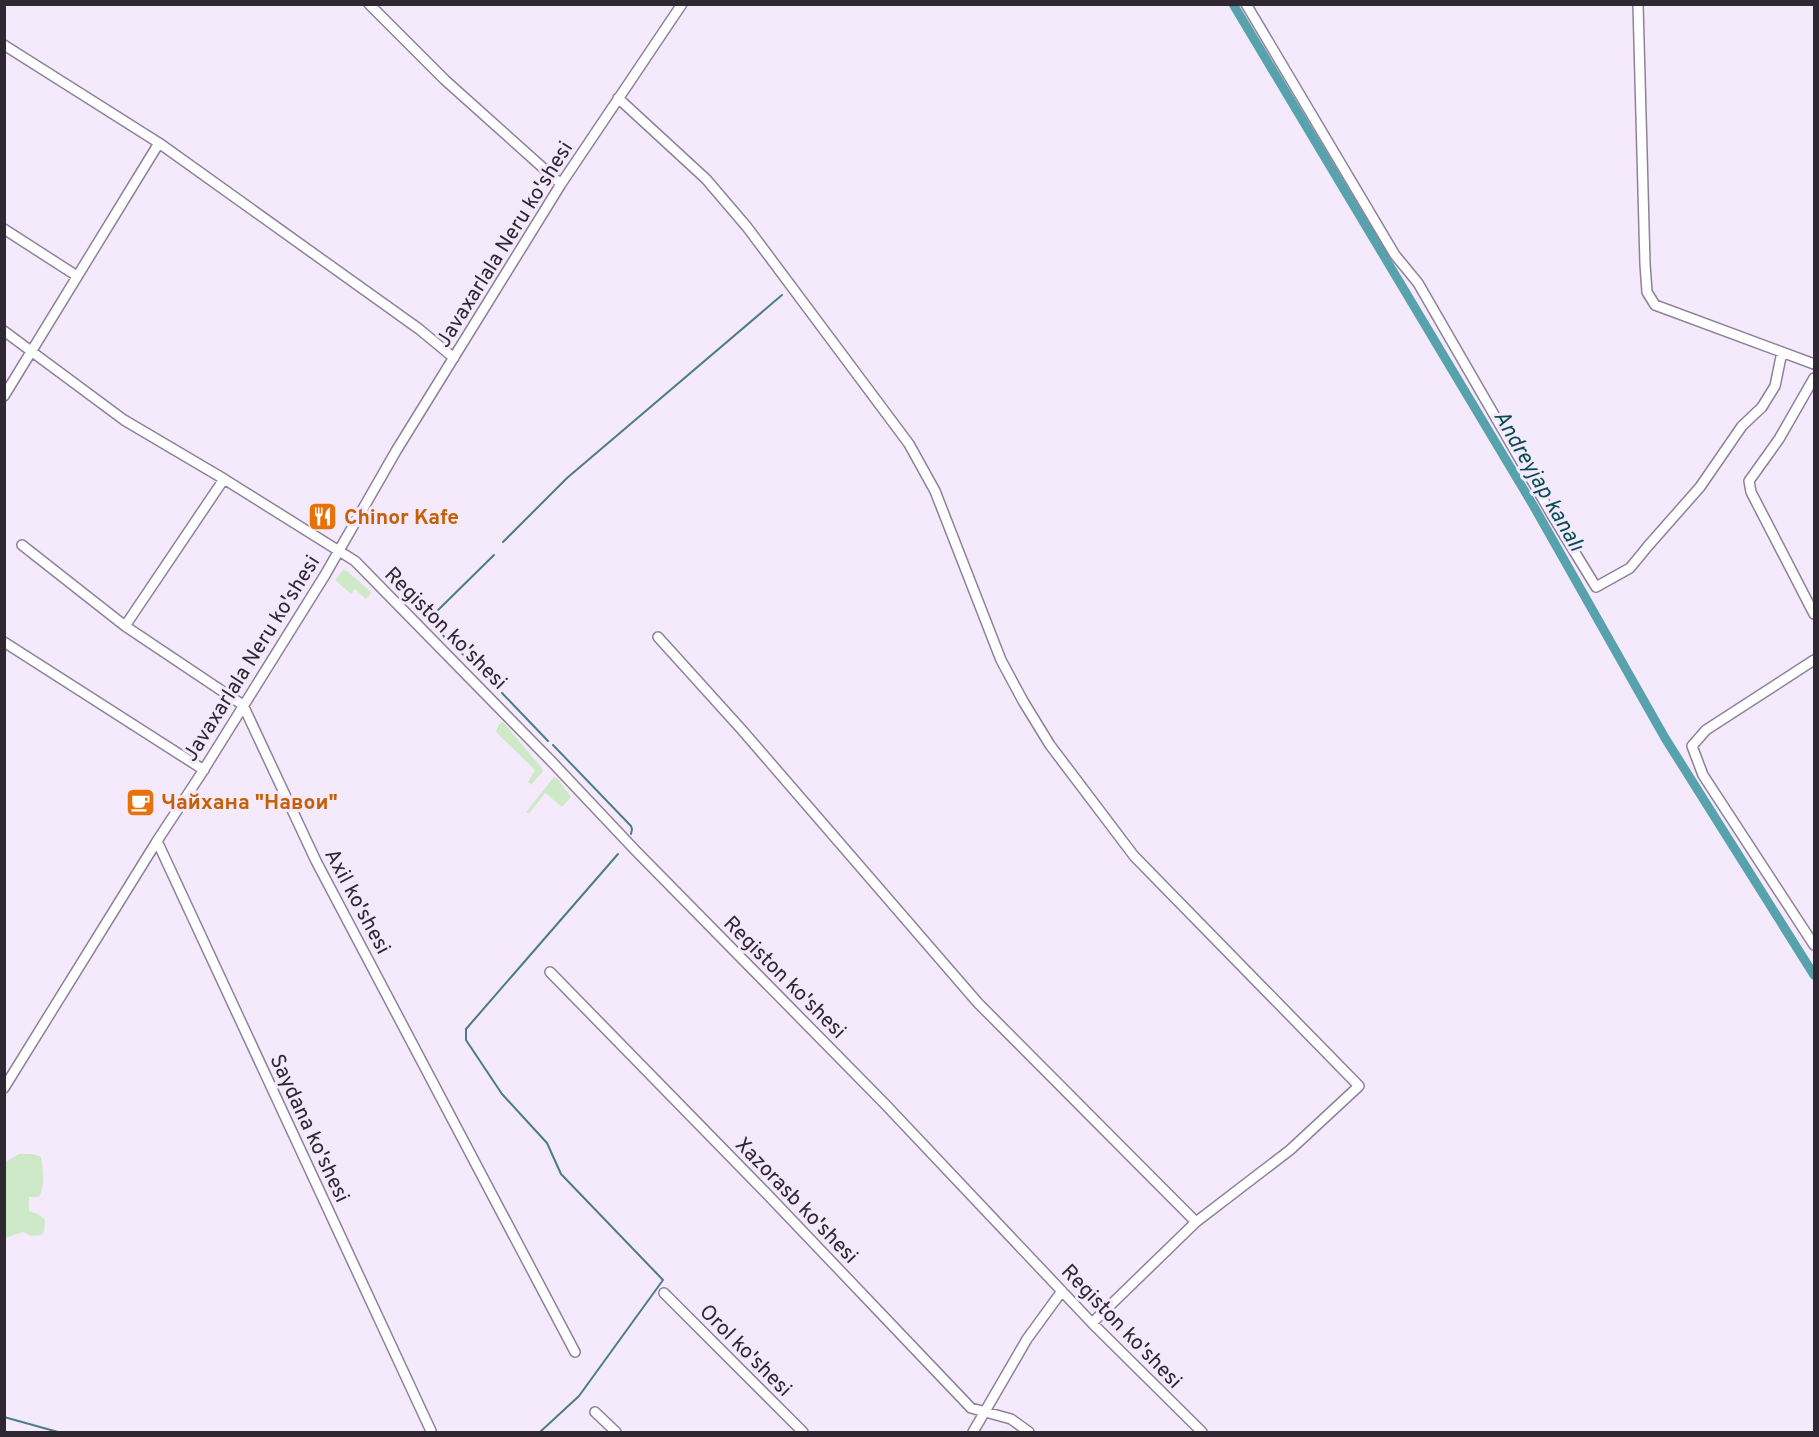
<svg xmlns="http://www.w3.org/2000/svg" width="1819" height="1437" viewBox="0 0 1819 1437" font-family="Overpass,sans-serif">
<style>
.grass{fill:#cee9c7}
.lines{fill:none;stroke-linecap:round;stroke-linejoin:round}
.stream{stroke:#4b7d88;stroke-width:2}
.canal{stroke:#57a2ad;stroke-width:9}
.minor-casing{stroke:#90819b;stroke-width:12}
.minor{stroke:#fff;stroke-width:9}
.labels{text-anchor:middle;stroke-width:6;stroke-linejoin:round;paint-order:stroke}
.street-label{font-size:21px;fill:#2f2833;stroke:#f4eafb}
.food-label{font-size:21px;font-weight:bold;fill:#c56008;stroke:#f4eafb;text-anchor:start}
.water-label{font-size:22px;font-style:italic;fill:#054c54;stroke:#f4eafb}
</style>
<rect width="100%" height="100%" fill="#f4eafb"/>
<path class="grass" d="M343 570 347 571 370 591 371 593 366 599 355 589 351 594 335 580Z
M503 722 541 767 543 771 531 785 528 782 535 770 496 732 499 724Z
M554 777 557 778 571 797 562 807 545 793 529 814 526 812Z
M19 1154H33L41 1157C43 1170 45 1185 39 1197H29V1211L38 1214 45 1220 44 1232 41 1235 31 1236 23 1232 5 1238V1162Z"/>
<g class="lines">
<path class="stream" d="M503 542 567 478 782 295
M446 639 432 622V616L494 555
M460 652 473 663
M480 671 496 687
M502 693 548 741
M553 745 631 826 632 829 631 834
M4 1417 58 1432
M540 1432 579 1396 663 1280 561 1174 547 1143 502 1094 466 1040V1029L618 854"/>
<path class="canal" d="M1233 4 1533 505 1665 738 1814 975"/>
<defs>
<path id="minor" d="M369 4 445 80 561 184
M1246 4 1395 255 1418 283 1552 515 1596 587 1630 568 1648 546 1700 487 1742 426 1762 407 1775 386 1782 352
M1638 4 1645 264 1647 292 1655 305 1814 364
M4 45 159 143 419 329 454 358
M618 98 706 179 747 227 909 444 935 491 1001 660 1023 701 1050 745 1134 856 1359 1086 1290 1150 1196 1222 1092 1323
M4 229 77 276
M4 331 124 420 224 479 355 561 553 763 635 850 884 1103 1092 1323 1202 1432
M1814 378 1779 439 1749 481 1751 492 1814 614
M4 396 159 143
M22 545 125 626 243 705 316 861 575 1352
M125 626 224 479
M658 637 742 730 978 1003 1196 1222
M4 642 204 770
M1814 660 1706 730 1692 746 1703 775 1814 945
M157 841 431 1431
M550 972 767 1194 971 1408 1011 1419 1029 1432
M4 1088 157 841 201 774 325 575 396 451 561 184 682 4
M664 1293 803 1432
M595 1412 616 1432
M973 1432 1027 1339 1062 1291"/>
</defs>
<use href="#minor" class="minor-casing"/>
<use href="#minor" class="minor"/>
</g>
<defs>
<symbol id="restaurant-square" viewBox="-11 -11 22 22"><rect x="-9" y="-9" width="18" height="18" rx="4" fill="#e8710a" stroke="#f4eafb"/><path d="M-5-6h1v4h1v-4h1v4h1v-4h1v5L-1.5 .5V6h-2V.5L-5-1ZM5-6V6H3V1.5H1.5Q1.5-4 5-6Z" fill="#fff"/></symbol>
<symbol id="cafe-square" viewBox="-11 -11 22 22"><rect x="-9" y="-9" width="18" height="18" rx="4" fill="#e8710a" stroke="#f4eafb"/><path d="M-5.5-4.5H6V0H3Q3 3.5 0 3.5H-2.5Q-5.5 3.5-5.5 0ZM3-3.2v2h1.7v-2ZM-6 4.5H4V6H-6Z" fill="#fff"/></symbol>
</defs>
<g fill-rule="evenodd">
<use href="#restaurant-square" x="306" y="500" width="33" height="33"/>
<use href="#cafe-square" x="124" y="786" width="33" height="33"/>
</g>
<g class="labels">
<g class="street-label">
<text transform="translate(504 244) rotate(-58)" y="7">Javaxarlala Neru ko'shesi</text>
<text transform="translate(446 628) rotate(45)" y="7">Registon ko'shesi</text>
<text transform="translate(251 658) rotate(-58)" y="7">Javaxarlala Neru ko'shesi</text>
<text transform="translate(358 901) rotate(62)" y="7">Axil ko'shesi</text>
<text transform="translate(785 977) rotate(45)" y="7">Registon ko'shesi</text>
<text transform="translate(310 1128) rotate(65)" y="7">Saydana ko'shesi</text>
<text transform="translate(797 1200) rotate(46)" y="7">Xazorasb ko'shesi</text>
<text transform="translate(1122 1326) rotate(46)" y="7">Registon ko'shesi</text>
<text transform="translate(746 1350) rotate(45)" y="7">Orol ko'shesi</text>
</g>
<g class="food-label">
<text x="344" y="524">Chinor Kafe</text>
<text x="161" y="809">Чайхана "Навои"</text>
</g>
<g class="water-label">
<text transform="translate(1540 480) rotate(60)" y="8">Andreyjap kanalı</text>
</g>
</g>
<rect width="1819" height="1437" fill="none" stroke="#2f2833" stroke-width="12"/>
</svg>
